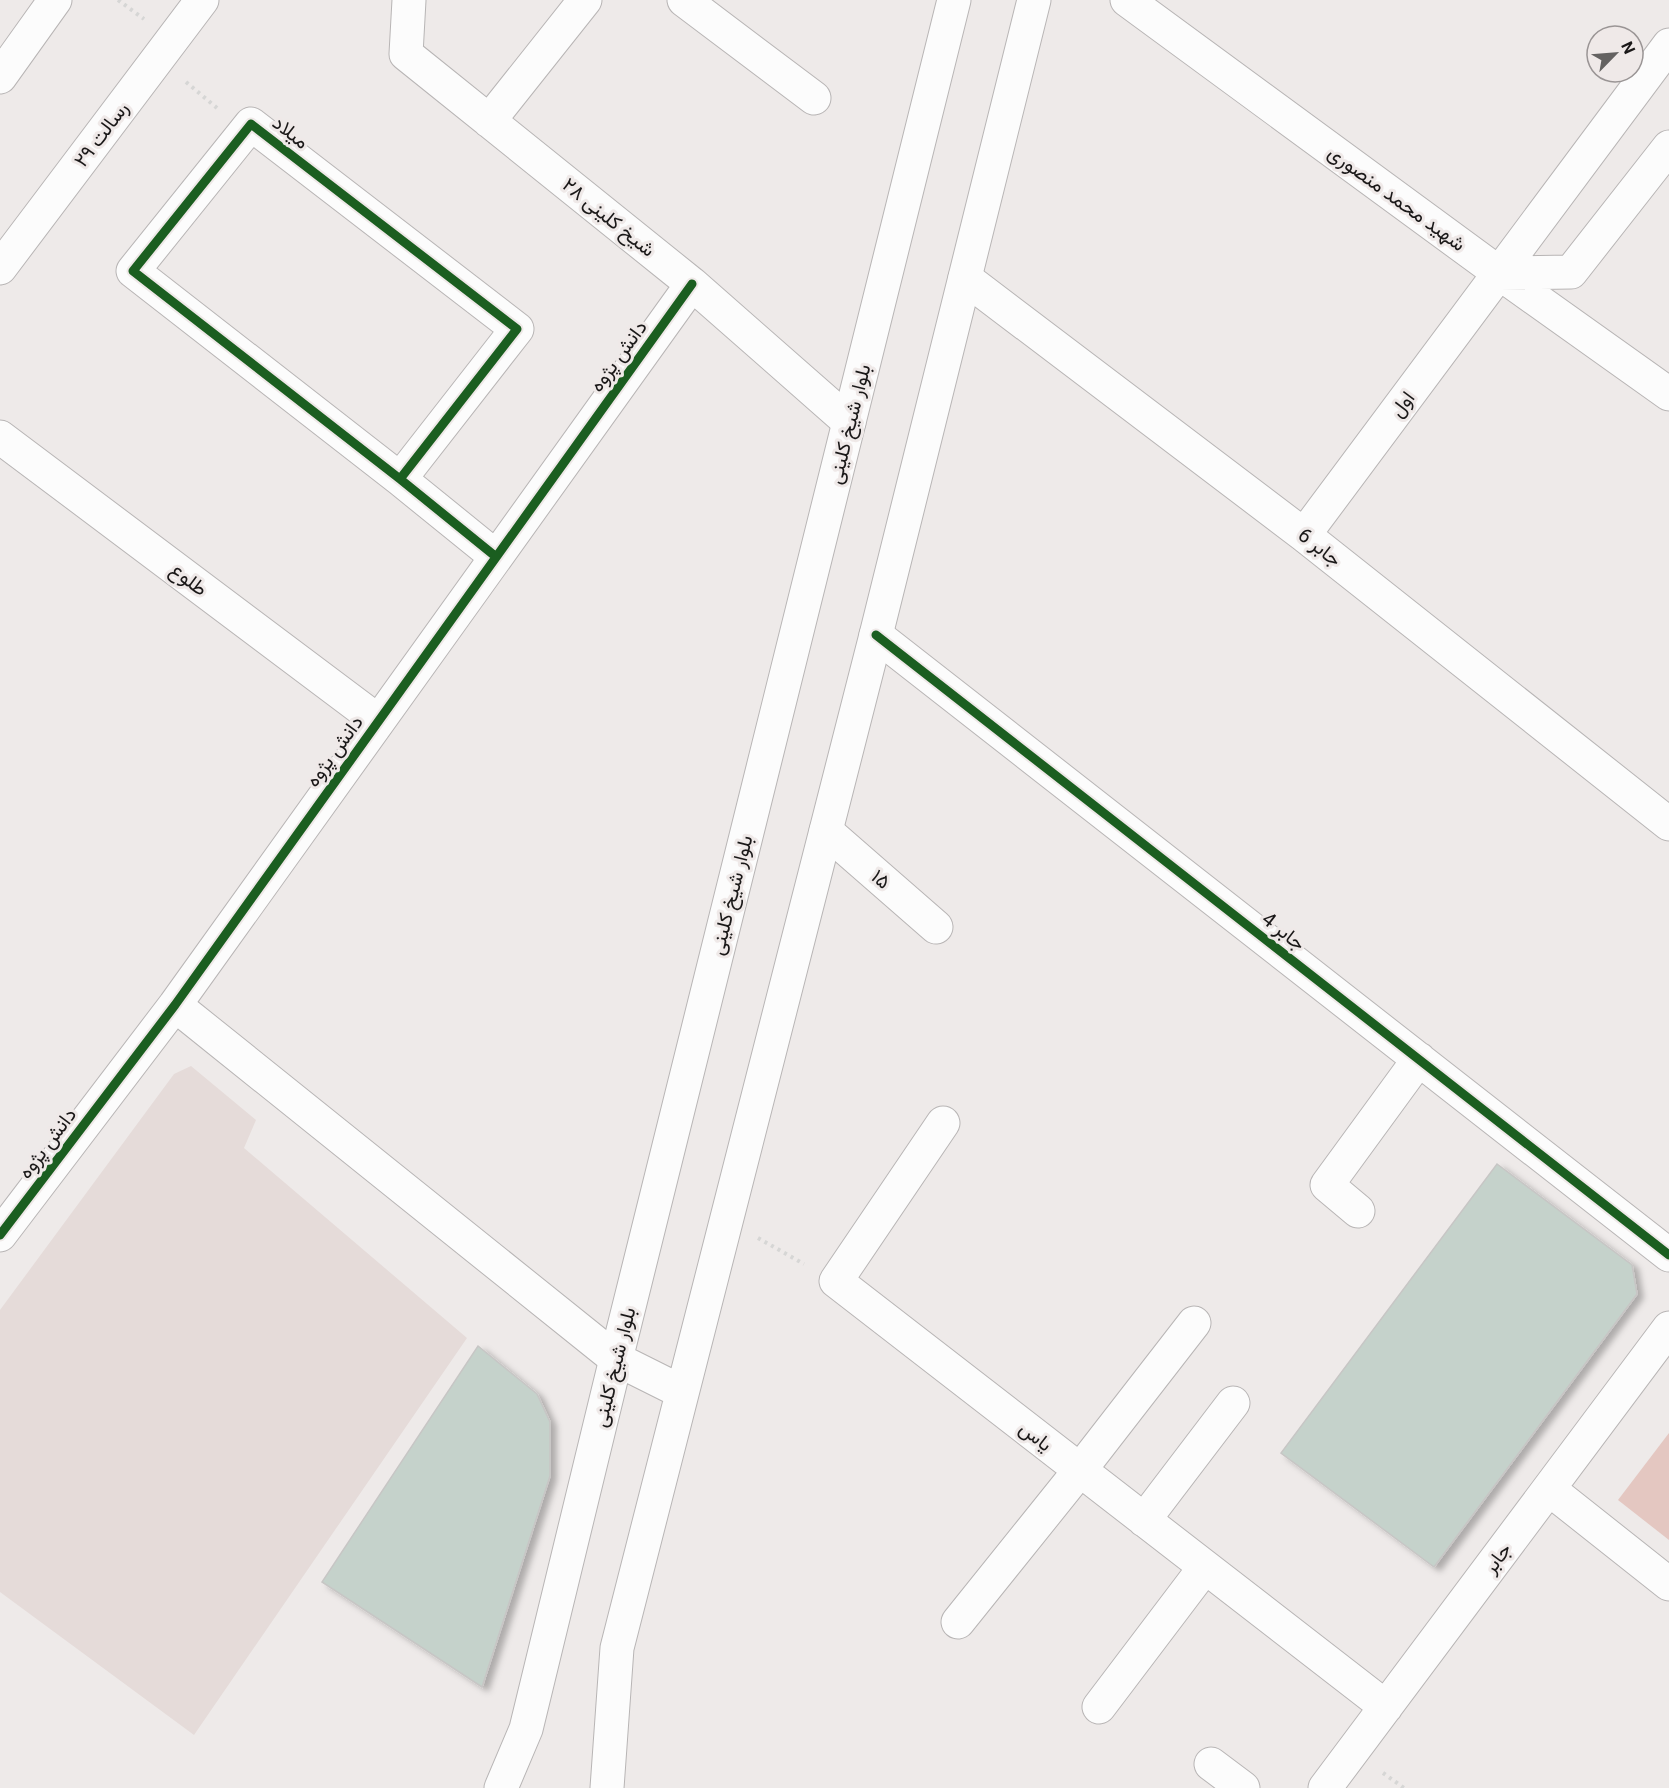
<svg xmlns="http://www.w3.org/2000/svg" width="1669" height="1788" viewBox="0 0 1669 1788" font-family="Roboto,Vazirmatn,sans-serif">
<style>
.built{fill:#e5dbd9}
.green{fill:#e4c7c1}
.building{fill:#c5d2cb;stroke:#c7c6c5;stroke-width:1.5;filter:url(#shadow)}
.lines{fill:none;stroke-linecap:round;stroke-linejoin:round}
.minor-casing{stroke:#b8b5b5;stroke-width:35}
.secondary-casing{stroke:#b8b5b5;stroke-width:35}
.path{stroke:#d6d6d5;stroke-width:4;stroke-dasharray:3 4.5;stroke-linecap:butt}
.minor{stroke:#fcfcfc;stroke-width:33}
.secondary{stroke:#fcfcfc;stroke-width:33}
.cycleway-casing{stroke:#efe9e8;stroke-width:13}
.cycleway{stroke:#1b5e20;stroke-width:9}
.labels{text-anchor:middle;stroke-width:6;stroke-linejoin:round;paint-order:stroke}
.street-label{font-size:20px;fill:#1a1818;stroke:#efe9e8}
</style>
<defs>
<filter id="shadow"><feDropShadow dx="6" dy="4" stdDeviation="3" flood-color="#0004"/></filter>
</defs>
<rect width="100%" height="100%" fill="#eeeae9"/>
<path class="built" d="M191 1066 256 1120 244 1148 467 1338 194 1735 0 1592V1310L174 1074Z"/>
<path class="green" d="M1669 1433V1540L1618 1500Z"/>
<path class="building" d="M1497 1164 1632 1265 1637 1294 1434 1567 1281 1453Z
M478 1346 537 1394 550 1422V1476L482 1687 322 1582Z"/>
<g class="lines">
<defs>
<path id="minor" d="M409 0 406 54 692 284 849 422
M684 0 814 98
M1127 0 1499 273 1669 394
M0 77 55 0
M489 121 585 0
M0 268 202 0
M1499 273 1571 272 1669 147
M965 278 1304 535 1669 824
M0 437 378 721
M400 479 517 329 251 124 133 271 400 479 495 556
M1304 535 1669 45
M876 635 1669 1255
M826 831 936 927
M175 1005 616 1359
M943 1123 836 1281 1386 1707
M1358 1211 1327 1185 1419 1059
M0 1235 175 1005 692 284
M1549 1489 1669 1584
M1144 1520 1233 1403
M958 1622 1080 1470 1194 1323
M1099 1707 1205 1567
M1211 1764 1243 1788
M1325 1788 1669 1328"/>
<path id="secondary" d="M616 1359 682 1392
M501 1788 526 1729 616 1359 954 0
M607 1788 617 1648 876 635 1034 0"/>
</defs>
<use href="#minor" class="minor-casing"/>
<use href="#secondary" class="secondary-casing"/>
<path class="path" d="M118 0 144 19
M186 82 217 108
M758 1238 804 1264
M1383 1773 1404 1788"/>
<use href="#minor" class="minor"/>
<use href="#secondary" class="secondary"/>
<defs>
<path id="cycleway" d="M400 479 517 329 251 124 133 271 400 479 495 556
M876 635 1669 1255
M0 1235 175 1005 692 284"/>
</defs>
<use href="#cycleway" class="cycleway-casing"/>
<use href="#cycleway" class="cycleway"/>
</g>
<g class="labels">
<g class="street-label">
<text transform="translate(291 132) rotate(38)" y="7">میلاد</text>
<text transform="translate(101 134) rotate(-53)" y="7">رسالت ۲۹</text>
<text transform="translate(1397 198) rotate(36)" y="7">شهید محمد منصوری</text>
<text transform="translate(609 217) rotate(39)" y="7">شیخ کلینی ۲۸</text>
<text transform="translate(618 356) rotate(-54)" y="7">دانش پژوه</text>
<text transform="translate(1402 404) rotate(-53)" y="7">اول</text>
<text transform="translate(849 424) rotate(-76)" y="7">بلوار شیخ کلینی</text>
<text transform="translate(1320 547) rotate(38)" y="7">جابر 6</text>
<text transform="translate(189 579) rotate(37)" y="7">طلوع</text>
<text transform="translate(334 751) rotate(-54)" y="7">دانش پژوه</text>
<text transform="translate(881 879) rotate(41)" y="7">۱۵</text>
<text transform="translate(731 895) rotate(-76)" y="7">بلوار شیخ کلینی</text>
<text transform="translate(1284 931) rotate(38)" y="7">جابر 4</text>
<text transform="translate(47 1143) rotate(-53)" y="7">دانش پژوه</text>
<text transform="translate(614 1367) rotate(-76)" y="7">بلوار شیخ کلینی</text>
<text transform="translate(1036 1436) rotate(38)" y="7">یاس</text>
<text transform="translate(1497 1558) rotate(-53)" y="7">جابر</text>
</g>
</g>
<g transform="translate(1615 54) rotate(65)"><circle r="28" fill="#efe9e8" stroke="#9a9595" stroke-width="1.5"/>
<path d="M0-4.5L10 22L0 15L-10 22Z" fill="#646261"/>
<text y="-9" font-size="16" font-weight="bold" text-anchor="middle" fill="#1a1818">N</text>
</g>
</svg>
